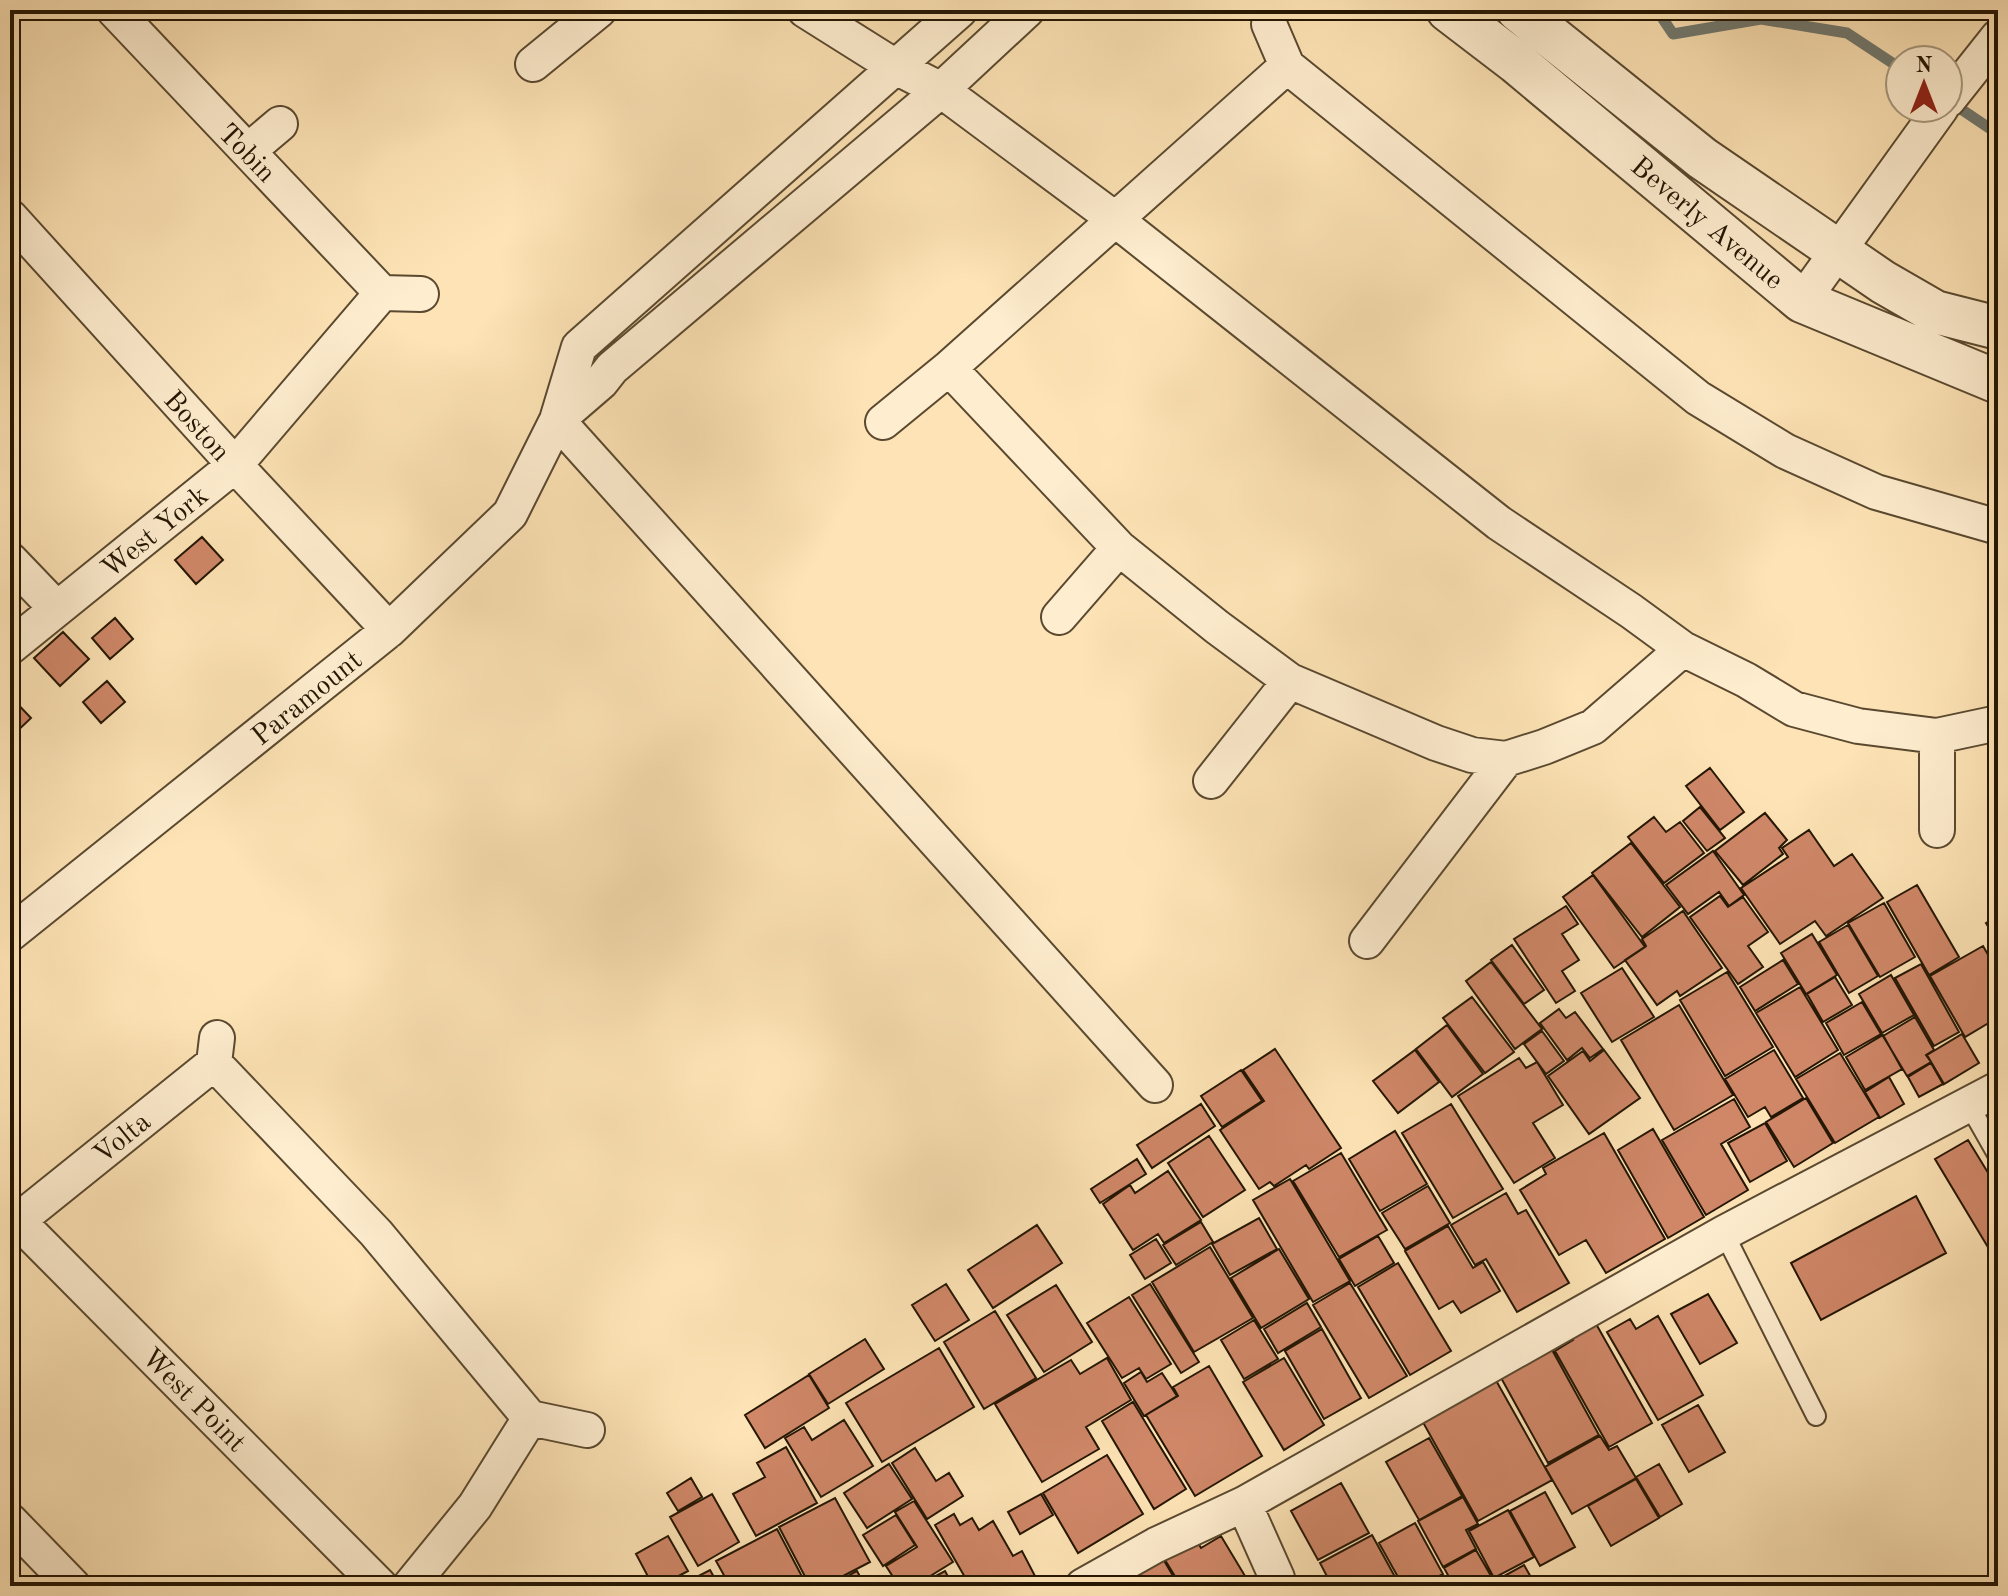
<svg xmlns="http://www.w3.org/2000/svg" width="2008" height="1596" viewBox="0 0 2008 1596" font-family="'Old Standard TT',serif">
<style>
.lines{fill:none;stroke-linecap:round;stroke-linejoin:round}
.stream{stroke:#717970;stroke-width:11}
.building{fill:#cf8768;stroke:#241603;stroke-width:2}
.service-casing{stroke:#5a4930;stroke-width:22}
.minor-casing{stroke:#5a4930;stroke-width:38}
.tertiary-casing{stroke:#5a4930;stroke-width:46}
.service{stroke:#feedcf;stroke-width:18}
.minor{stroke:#feedcf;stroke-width:34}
.tertiary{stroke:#feedcf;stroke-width:42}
.labels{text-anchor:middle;stroke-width:6;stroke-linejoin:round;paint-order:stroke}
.street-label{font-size:28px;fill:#241603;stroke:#feedcf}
</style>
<rect width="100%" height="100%" fill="#fde3b5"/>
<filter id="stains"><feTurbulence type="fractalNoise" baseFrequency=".0025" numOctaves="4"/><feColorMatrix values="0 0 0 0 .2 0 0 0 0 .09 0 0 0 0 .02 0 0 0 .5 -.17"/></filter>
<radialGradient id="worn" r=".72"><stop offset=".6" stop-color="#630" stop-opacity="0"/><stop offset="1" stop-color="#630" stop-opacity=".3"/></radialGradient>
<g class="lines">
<path class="stream" d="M1657 10 1673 34 1761 19 1847 33 1900 68
M1952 103 1998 134"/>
</g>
<path class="building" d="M202 537 223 560 196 584 175 560Z
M115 618 133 639 110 659 92 638Z
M63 632 89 659 60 686 34 658Z
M107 681 125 702 101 723 83 702Z
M10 696 31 718 10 738Z
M1710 768 1744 812 1720 830 1686 786Z
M1700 807 1725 838 1707 851 1683 821Z
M1765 813 1787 840 1779 848 1783 854 1743 885 1715 851Z
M1654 817 1666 832 1680 822 1704 853 1664 883 1628 837Z
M1809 830 1834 866 1852 854 1883 898 1826 936 1815 921 1780 944 1741 888 1788 857 1782 848Z
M1631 843 1680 907 1642 937 1592 873Z
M1713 851 1744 895 1729 906 1719 892 1688 914 1666 885Z
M1593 875 1645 947 1614 968 1563 897Z
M1917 885 1959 957 1929 975 1887 902Z
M1720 896 1728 907 1743 897 1768 932 1748 946 1763 967 1738 984 1690 917Z
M1884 903 1915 957 1880 977 1848 923Z
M1566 906 1578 924 1562 934 1579 960 1562 971 1575 991 1556 1003 1514 939Z
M1683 911 1722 968 1680 996 1677 991 1657 1005 1625 960 1646 946 1642 939Z
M1998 916V943L1986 923Z
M1848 925 1878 976 1849 993 1819 942Z
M1812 934 1837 975 1806 994 1781 953Z
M1512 945 1544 990 1524 1004 1491 960Z
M1983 946 1998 972V1030L1992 1021 1965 1037 1930 976Z
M1783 960 1798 984 1755 1011 1740 987Z
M1491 962 1542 1029 1515 1049 1466 981Z
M1921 964 1959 1032 1934 1046 1895 978Z
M1622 968 1654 1017 1612 1042 1581 993Z
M1727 972 1773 1047 1725 1076 1680 1000Z
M1891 975 1914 1015 1882 1033 1859 994Z
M1835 977 1852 1005 1823 1022 1807 994Z
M1800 987 1838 1050 1795 1077 1756 1013Z
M1472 997 1514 1052 1485 1073 1443 1018Z
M1862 1002 1881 1034 1844 1055 1826 1023Z
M1679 1005 1733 1095 1674 1130 1621 1040Z
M1559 1009 1566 1018 1575 1012 1603 1049 1590 1058 1582 1048 1567 1060 1540 1023Z
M1915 1017 1934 1050 1926 1055 1931 1062 1907 1076 1883 1036Z
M1447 1025 1483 1074 1452 1097 1416 1049Z
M1542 1031 1564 1061 1546 1074 1524 1044Z
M1962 1034 1979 1063 1944 1084 1927 1055Z
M1883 1035 1902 1069 1865 1090 1846 1057Z
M1275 1049 1341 1148 1309 1169 1306 1165 1274 1186 1270 1182 1259 1189 1220 1130 1264 1101 1243 1070Z
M1415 1050 1439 1082 1398 1113 1373 1081Z
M1604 1050 1640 1098 1589 1134 1548 1076 1583 1051 1590 1061Z
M1774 1050 1803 1098 1771 1117 1765 1107 1748 1117 1725 1079Z
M1840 1053 1879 1117 1835 1143 1796 1079Z
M1519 1058 1526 1068 1537 1062 1563 1105 1533 1123 1555 1158 1514 1183 1458 1096Z
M1931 1063 1943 1084 1919 1097 1908 1077Z
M1241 1070 1262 1101 1222 1127 1201 1096Z
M1889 1077 1904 1104 1880 1118 1865 1092Z
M1998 1094V1127L1983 1103Z
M1806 1098 1833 1143 1794 1167 1766 1122Z
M1734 1099 1750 1127 1721 1144 1748 1190 1706 1215 1662 1140Z
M1201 1104 1215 1126 1152 1168 1137 1145Z
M1451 1104 1503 1189 1453 1218 1402 1133Z
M1765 1123 1787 1161 1750 1182 1728 1143Z
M1653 1129 1704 1217 1668 1238 1618 1150Z
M1395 1131 1427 1184 1380 1211 1349 1159Z
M1604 1133 1665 1239 1606 1273 1586 1240 1559 1255 1520 1190 1546 1174 1543 1168Z
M1209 1136 1245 1190 1203 1217 1168 1163Z
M1968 1140 1998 1189V1264L1935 1159Z
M1341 1153 1387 1230 1339 1257 1293 1181Z
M1137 1159 1146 1174 1100 1203 1091 1189Z
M1168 1171 1201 1220 1164 1243 1158 1234 1133 1250 1103 1204 1130 1185 1135 1193Z
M1290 1179 1350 1281 1313 1302 1253 1200Z
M1428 1186 1450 1223 1405 1249 1382 1213Z
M1506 1193 1518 1214 1526 1210 1569 1283 1517 1312 1486 1259 1475 1265 1451 1225Z
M1916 1196 1946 1253 1821 1320 1791 1263Z
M1259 1218 1277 1249 1230 1275 1212 1244Z
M1201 1222 1213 1242 1176 1265 1163 1245Z
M1037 1225 1062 1263 993 1308 968 1270Z
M1448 1226 1473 1268 1483 1262 1500 1291 1461 1313 1453 1301 1439 1309 1405 1251Z
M1378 1236 1394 1263 1355 1286 1339 1259Z
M1156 1239 1171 1263 1145 1279 1130 1255Z
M1210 1247 1253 1318 1194 1352 1152 1282Z
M1279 1249 1309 1299 1261 1328 1231 1278Z
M1398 1263 1451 1351 1410 1375 1358 1287Z
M1350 1283 1407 1376 1369 1398 1313 1305Z
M946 1284 969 1320 935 1341 912 1305Z
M1150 1284 1199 1362 1181 1373 1132 1295Z
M1056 1285 1092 1342 1044 1372 1007 1315Z
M1708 1294 1737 1343 1700 1364 1671 1314Z
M1129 1297 1171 1364 1146 1379 1139 1368 1122 1378 1087 1323Z
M1307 1303 1321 1327 1278 1353 1264 1329Z
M995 1311 1036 1378 984 1409 944 1342Z
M1591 1315 1652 1423 1609 1447 1555 1351 1573 1340 1566 1329Z
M1658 1316 1703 1395 1658 1420 1607 1332 1630 1319 1636 1329Z
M1254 1320 1278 1359 1244 1379 1221 1340Z
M1322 1329 1361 1398 1324 1419 1285 1351Z
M865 1339 884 1369 828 1404 809 1374Z
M939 1348 974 1407 882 1462 846 1403Z
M1551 1348 1599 1435 1548 1463 1500 1376Z
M1107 1358 1131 1400 1086 1427 1099 1449 1042 1482 995 1404 1071 1360 1080 1374Z
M1284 1358 1324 1425 1284 1450 1243 1382Z
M1209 1366 1262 1456 1195 1496 1146 1415 1178 1396 1173 1387Z
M1489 1368 1552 1480 1478 1521 1415 1408Z
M1141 1372 1147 1382 1162 1373 1177 1396 1144 1416 1124 1383Z
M809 1375 829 1408 765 1448 745 1415Z
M1133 1402 1186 1489 1154 1509 1102 1421Z
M1698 1405 1725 1452 1689 1472 1662 1425Z
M844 1420 873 1466 821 1497 785 1438 804 1427 812 1440Z
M1600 1436 1609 1450 1617 1446 1636 1478 1572 1514 1545 1467Z
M1429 1438 1462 1496 1419 1520 1386 1462Z
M786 1447 817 1503 756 1536 733 1494 765 1477 757 1463Z
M915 1448 936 1481 949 1473 963 1496 927 1519 892 1463Z
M1107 1455 1143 1514 1078 1553 1043 1493Z
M889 1464 912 1499 867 1528 844 1493Z
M1659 1464 1682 1504 1660 1517 1636 1477Z
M691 1478 702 1497 678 1511 667 1493Z
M1636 1479 1659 1518 1611 1546 1588 1506Z
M1341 1483 1369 1533 1318 1560 1291 1511Z
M1545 1492 1575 1547 1540 1566 1510 1511Z
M712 1494 739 1542 698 1566 670 1517Z
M1041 1494 1053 1515 1020 1534 1008 1512Z
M1463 1497 1478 1524 1466 1530 1476 1549 1443 1567 1418 1521Z
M835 1498 870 1562 824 1586H810L779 1527Z
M914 1501 953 1562 914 1586H899L886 1566 917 1547 895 1512Z
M1508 1510 1534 1557 1494 1578 1469 1531Z
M954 1514 960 1525 972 1518 979 1530 993 1521 1013 1556 1022 1551 1035 1576 1017 1586H970L935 1525Z
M896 1515 915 1545 883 1566 863 1535Z
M1415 1523 1443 1574 1421 1586H1403L1379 1543Z
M777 1529 807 1586H730L716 1561Z
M1192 1533 1201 1548 1221 1536 1251 1586H1181L1160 1552Z
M1372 1535 1400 1586H1332L1320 1563Z
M668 1536 688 1571 660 1586H653L636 1554Z
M1476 1550 1491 1576 1474 1586H1454L1444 1568Z
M1159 1552 1179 1586H1119L1114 1578Z
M1524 1565 1536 1586H1486Z
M710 1570 719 1586H679Z
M857 1571 865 1586H830Z
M945 1571 953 1586H917Z"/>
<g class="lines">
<defs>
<path id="service" d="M1969 1105 1998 1156
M1724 1233 1816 1416"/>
<path id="minor" d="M114 10 382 293
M805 10 894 66 941 90 1116 220 1499 523 1631 611 1683 649 1746 680 1794 709 1858 726 1937 736 1998 723
M1269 24 1287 66 1698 398 1785 451 1876 492 1998 527
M533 64 599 10
M1948 100 1998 37
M248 151 280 124
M10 217 235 465 389 630
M382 293 421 294
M1802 301 1941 108
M949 368 1119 548 1217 627 1290 681 1436 743 1472 755 1506 759 1544 747 1593 727 1683 649
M557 420 1155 1085
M557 420 601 382 612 368 941 90 1027 10
M883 422 949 368 1287 66
M10 560 57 609
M1059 617 1119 548
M10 647 235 465 382 293
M1937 736V830
M1211 781 1290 681
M10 934 389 630 510 514 557 420 579 347 960 10
M1367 941 1506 759
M214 1063 376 1233 530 1418
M10 1213 380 1586
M10 1227 214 1063 217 1038
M1244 1504 1277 1578 1274 1586
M10 1521 73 1586
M410 1586 475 1506 530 1418 587 1430
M1083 1586 1156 1545 1244 1504 1724 1233 1998 1089"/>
<path id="tertiary" d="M1448 10 1516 62 1802 301 1998 382
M1518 10 1702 158 1883 282 1935 312 1998 328"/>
</defs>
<use href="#service" class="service-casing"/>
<use href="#minor" class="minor-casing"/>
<use href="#tertiary" class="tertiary-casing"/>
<use href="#service" class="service"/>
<use href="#minor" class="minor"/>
<use href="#tertiary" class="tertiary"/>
</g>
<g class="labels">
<g class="street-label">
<text transform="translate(248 152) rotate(46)" y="10">Tobin</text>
<text transform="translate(1708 222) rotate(40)" y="10">Beverly Avenue</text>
<text transform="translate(198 425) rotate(48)" y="10">Boston</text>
<text transform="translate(154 531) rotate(-39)" y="10">West York</text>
<text transform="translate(306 697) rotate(-39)" y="10">Paramount</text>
<text transform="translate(121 1137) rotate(-39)" y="10">Volta</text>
<text transform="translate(195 1399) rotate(45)" y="10">West Point</text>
</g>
</g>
<rect width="2008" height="1596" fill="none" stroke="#fde3b5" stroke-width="40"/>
<rect x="12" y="12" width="1984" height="1572" fill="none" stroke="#241603" stroke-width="4"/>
<rect x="20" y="20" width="1968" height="1556" fill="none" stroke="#241603" stroke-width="2"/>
<g transform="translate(1924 84)"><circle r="38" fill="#feedcf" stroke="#a7977d" stroke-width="2"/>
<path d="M0-6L14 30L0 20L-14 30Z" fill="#8f2418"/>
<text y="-12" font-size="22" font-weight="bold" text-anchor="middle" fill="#241603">N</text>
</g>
<rect width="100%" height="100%" filter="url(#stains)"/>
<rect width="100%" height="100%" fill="url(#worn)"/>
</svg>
